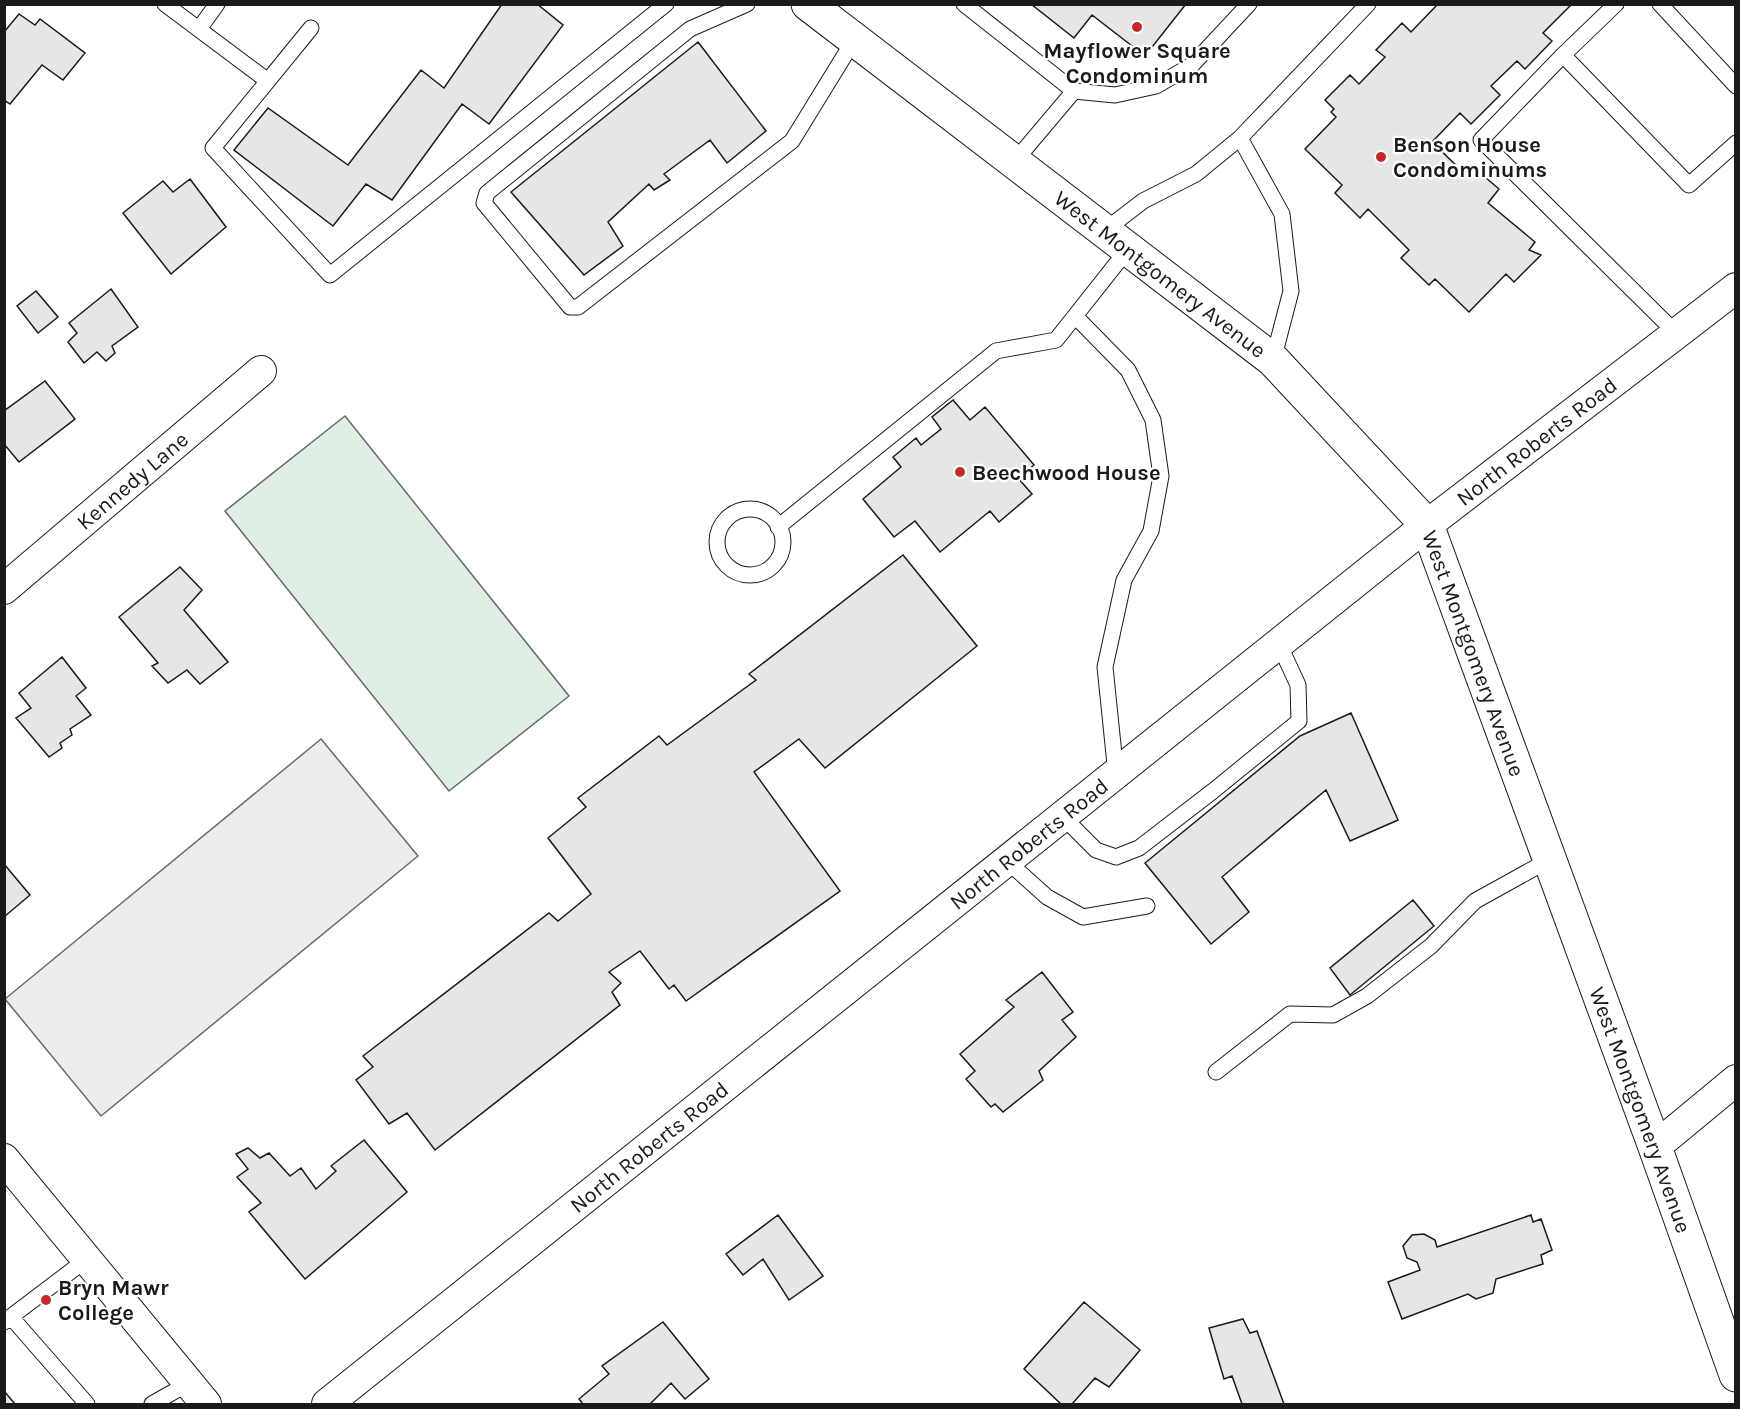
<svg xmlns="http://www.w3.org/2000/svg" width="1740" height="1409" viewBox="0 0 1740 1409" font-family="Karla,sans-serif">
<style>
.green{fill:#e0efe3;stroke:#6a6a6a;stroke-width:1.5}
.parking{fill:#ededed;stroke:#6a6a6a;stroke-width:1.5}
.building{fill:#e6e6e6;stroke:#1a1a1a;stroke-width:1.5}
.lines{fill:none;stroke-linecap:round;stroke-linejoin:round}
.service-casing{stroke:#1a1a1a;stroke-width:17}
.minor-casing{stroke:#1a1a1a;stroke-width:32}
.primary-casing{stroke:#1a1a1a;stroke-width:35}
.service{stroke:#fff;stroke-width:15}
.minor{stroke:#fff;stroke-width:30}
.primary{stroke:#fff;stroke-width:33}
.poi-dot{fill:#c62828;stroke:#fff;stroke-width:2}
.labels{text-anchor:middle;stroke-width:4.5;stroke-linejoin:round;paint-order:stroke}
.poi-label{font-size:22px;font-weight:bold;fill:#1a1a1a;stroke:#fff;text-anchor:start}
.street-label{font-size:22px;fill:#1a1a1a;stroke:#fff}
</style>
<rect width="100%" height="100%" fill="#fff"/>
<path class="green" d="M345 416 569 696 449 791 225 511Z"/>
<path class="parking" d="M321 739 418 856 101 1116 5 999Z"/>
<path class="building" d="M502 4H537L563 25 489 124 462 104 392 200 366 184 333 226 234 150 268 108 348 165 421 70 444 88Z
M1031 4 1115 5 1186 4 1145 56 1092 15 1074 38Z
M1572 4 1543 33 1552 41 1525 69 1517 61 1491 86 1500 95 1471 124 1460 113 1432 142 1462 171 1472 166 1499 189 1488 203 1535 242 1529 250 1541 255 1514 282 1506 274 1469 312 1435 279 1429 285 1401 258 1409 250 1368 209 1360 218 1335 193 1342 185 1305 149 1336 117 1331 112 1334 109 1325 100 1350 75 1359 84 1385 57 1376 50 1402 23 1411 32 1438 4Z
M19 14 35 25 40 19 85 53 63 80 42 65 10 104 4 100V32Z
M698 42 766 131 727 163 710 140 664 174 670 180 654 190 649 184 608 222 623 246 584 275 511 192Z
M190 179 226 227 171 274 123 213 163 181 173 192Z
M111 289 138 327 112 346 115 353 106 361 97 352 84 363 68 342 77 333 69 323Z
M36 291 58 317 38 333 17 306Z
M45 381 75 419 19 462 4 444V411Z
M953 400 970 420 985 407 1034 465 1018 478 1032 494 999 522 990 511 940 552 915 521 894 537 863 499 901 467 893 457 916 438 921 445 941 429 932 417Z
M903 555 977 646 825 768 799 739 754 772 840 891 686 1001 674 985 669 989 640 951 609 972 621 983 612 992 620 1005 435 1150 407 1113 389 1124 356 1080 373 1067 363 1056 549 913 558 921 591 894 548 838 586 807 578 798 659 736 667 745 756 680 749 674Z
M180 567 202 590 184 610 228 662 200 684 187 670 168 683 152 666 158 663 119 617Z
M62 657 86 688 76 696 91 715 70 729 72 735 60 743 62 748 49 757 16 718 31 708 19 693Z
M1351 713 1398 820 1350 841 1326 790 1222 877 1249 912 1211 944 1145 863 1300 736Z
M4 864 30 895 4 917Z
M1413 900 1434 926 1350 995 1330 968Z
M1042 972 1073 1012 1062 1020 1076 1037 1039 1071 1043 1080 1003 1112 995 1104 991 1107 966 1079 975 1071 960 1054 1014 1007 1006 1000Z
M364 1140 407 1192 305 1279 249 1212 261 1203 237 1177 248 1169 236 1154 248 1148 260 1158 269 1153 290 1176 301 1168 316 1189 336 1171 331 1166Z
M778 1215 823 1276 789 1300 763 1259 743 1275 726 1254Z
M1531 1215 1533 1222 1541 1219 1552 1250 1541 1255 1543 1264 1496 1279 1493 1293 1476 1299 1468 1294 1402 1319 1388 1282 1420 1270 1417 1262 1407 1258 1403 1246 1412 1235 1424 1234 1435 1240 1437 1247Z
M1084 1302 1140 1350 1109 1387 1095 1378 1072 1404H1061L1024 1369Z
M1243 1319 1250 1333 1257 1331 1284 1404H1242L1232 1376 1224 1379 1209 1328Z
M663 1322 709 1379 685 1399 671 1383 650 1404H583L579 1399 609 1374 602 1366Z
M4 1391 15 1404H4Z"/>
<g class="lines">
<defs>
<path id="service" d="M165 4 268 81
M747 4 690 29 487 193 484 203 570 307H578L792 141 854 40
M964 4 1074 91 1115 95 1156 86 1192 65 1249 4
M1616 4 1563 55 1689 185 1736 143
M1660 4 1736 86
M311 28 213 148 330 275 666 4
M199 29 217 4
M1563 55 1481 140 1676 333
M1240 138 1282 214 1291 291 1273 360
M1014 162 1074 91
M1104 231 1143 201 1196 174 1240 138 1368 4
M1075 316 1128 370 1153 420 1161 476 1151 531 1124 580 1105 667 1116 774
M717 542a33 33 0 1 1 66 0a33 33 0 1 1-66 0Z
M778 527 996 351 1056 340 1128 249
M1063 817 1096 850 1116 857 1139 848 1213 791 1299 721 1298 685 1279 644
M1007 861 1047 897 1083 917 1147 906
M1216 1072 1290 1014 1333 1015 1367 996 1431 946 1475 901 1549 860
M11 1317 87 1404
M4 1322 87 1259
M152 1404 189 1383"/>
<g id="minor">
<path id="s1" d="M4 589 261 371"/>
<path d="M1655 1147 1736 1080"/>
<path d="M4 1159 206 1404"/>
<path id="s2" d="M327 1404 1427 525 1736 288"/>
</g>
<g id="primary">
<path id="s3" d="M808 4 1273 360 1427 525 1655 1147 1736 1375"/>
</g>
</defs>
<use href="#service" class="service-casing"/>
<use href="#minor" class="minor-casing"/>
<use href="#primary" class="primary-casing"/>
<use href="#service" class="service"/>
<use href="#minor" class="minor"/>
<use href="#primary" class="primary"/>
</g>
<g class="poi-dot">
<circle cx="1137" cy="27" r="6"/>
<circle cx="1381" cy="157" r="6"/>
<circle cx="960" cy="472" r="6"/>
<circle cx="46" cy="1300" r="6"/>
</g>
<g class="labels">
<g class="poi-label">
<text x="1137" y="58" text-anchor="middle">Mayflower Square<tspan x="1137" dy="25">Condominum</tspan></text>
<text x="1393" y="152">Benson House<tspan x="1393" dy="25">Condominums</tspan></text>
<text x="972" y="480">Beechwood House</text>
<text x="58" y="1295">Bryn Mawr<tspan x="58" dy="25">College</tspan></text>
</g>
<g class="street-label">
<text dy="8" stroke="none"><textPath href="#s3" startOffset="444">West Montgomery Avenue</textPath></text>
<text dy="8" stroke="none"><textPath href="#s2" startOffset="1546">North Roberts Road</textPath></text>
<text dy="8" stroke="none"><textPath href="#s1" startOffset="168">Kennedy Lane</textPath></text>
<text dy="8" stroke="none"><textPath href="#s3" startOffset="948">West Montgomery Avenue</textPath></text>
<text dy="8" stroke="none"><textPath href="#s2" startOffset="898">North Roberts Road</textPath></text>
<text dy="8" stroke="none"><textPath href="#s3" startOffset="1434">West Montgomery Avenue</textPath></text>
<text dy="8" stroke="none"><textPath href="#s2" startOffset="412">North Roberts Road</textPath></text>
</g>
</g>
<rect width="1740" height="1409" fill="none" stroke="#1a1a1a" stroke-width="12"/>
</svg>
